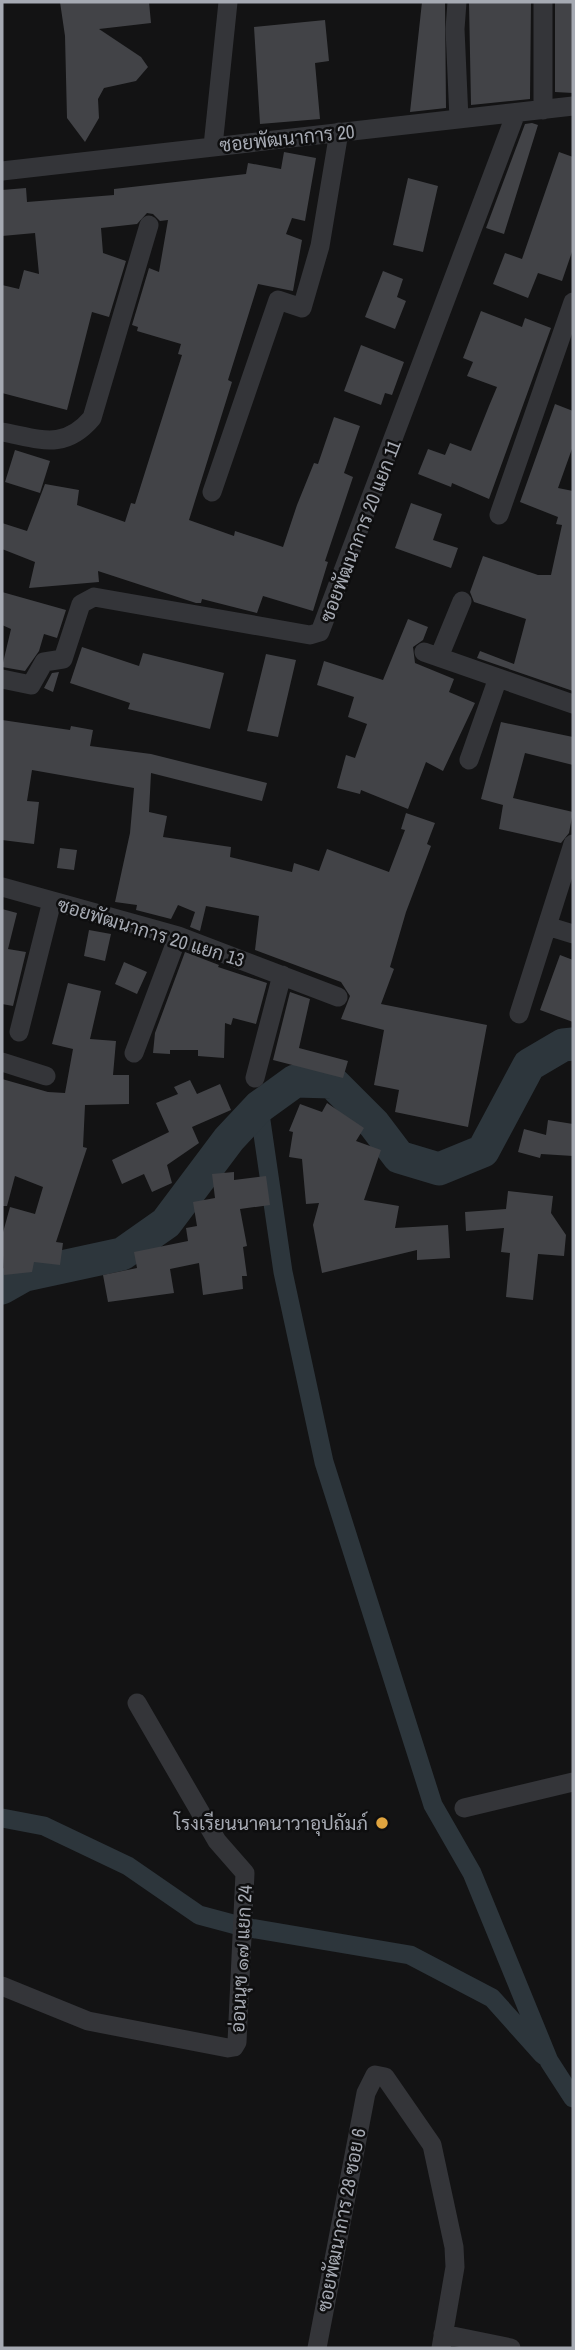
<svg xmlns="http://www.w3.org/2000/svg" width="575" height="2350" viewBox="0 0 575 2350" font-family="'Archivo Narrow',Sarabun,sans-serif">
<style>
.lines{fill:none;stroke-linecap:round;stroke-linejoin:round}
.canal{stroke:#2d363c;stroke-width:19}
.river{stroke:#2d363c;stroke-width:33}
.building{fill:#424347}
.minor{stroke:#343539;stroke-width:19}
.poi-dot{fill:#e0a43f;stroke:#0e0e0f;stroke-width:2.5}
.labels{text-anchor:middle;stroke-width:5;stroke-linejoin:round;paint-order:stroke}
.street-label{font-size:19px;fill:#a6aab3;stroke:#0e0e0f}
.poi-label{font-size:19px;fill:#a6aab3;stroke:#0e0e0f;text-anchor:end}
</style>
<rect width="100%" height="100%" fill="#131314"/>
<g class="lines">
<path class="canal" d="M259 1107 283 1272 324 1462 433 1805 472 1873 549 2061 573 2098
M2 1818 44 1826 128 1866 199 1915 244 1927 410 1955 492 1998 543 2055"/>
<path class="river" d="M2 1288 25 1275 122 1254 166 1223 229 1139 259 1107 295 1081 332 1082 374 1124 399 1157 439 1169 483 1151 529 1065 563 1045 573 1044"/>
</g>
<path class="building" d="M60 2H149L151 23 99 29 141 57 148 67 136 81 104 88 98 99 99 118 85 142 67 118 65 36Z
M422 2H445L446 108 410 112Z
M469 2H531L530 99 471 105Z
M555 2H573V93L555 92Z
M325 20 329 61 315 63 320 119 260 124 254 27Z
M532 123 538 125 504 234 486 228 525 124Z
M284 152 316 158 305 221 292 218 286 234 302 240 293 291 258 284 228 380 232 382 189 520 234 536 235 531 283 547 297 505 314 463 318 464 334 417 360 426 344 473 353 477 325 561 328 562 313 611 263 596 257 613 202 599 201 603H196L98 571 99 582 29 588 35 562 2 549V523L27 531 45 484 79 490 77 505 125 522 131 503 135 504 182 355 178 354 181 344 137 331 138 327 132 325 149 268 159 272 168 220 160 221 153 214 147 213 137 224 101 228 103 253 126 261 109 317 92 312 67 410 2 393V285L19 289 24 270 39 274 35 233 2 236V190L26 188 27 202 114 195V189L246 174 248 163 281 169Z
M559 152 573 157V249L562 281 538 273 528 298 493 284 505 253 522 259Z
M408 178 438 186 423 252 393 245Z
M383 271 403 279 397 297 406 301 395 329 365 317Z
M481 311 522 327 525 318 551 328 489 499 452 483 451 487 418 474 428 449 445 455 450 443 471 451 489 406 497 387 467 376 473 362 463 358Z
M361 345 404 362 392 395 385 393 381 405 344 391Z
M555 404 573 411V446L558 488 573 491V691L477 658 480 651 514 664 526 619 474 602 470 592 483 556 538 575H551L562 525 556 524 558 517 520 502Z
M15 450 50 461 40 493 5 482Z
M411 503 442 514 433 540 458 548 451 568 395 548Z
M2 592 66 610 57 638 44 634 39 651 25 671 2 667 11 629 2 625Z
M408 619 428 627 423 640 413 647 415 663 454 679 449 692 475 703 443 771 426 762 408 809 361 790 360 794 337 788 346 755 355 758 367 724 348 717 354 697 317 685 324 661 383 680Z
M82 647 139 666 143 653 224 673 210 729 128 709 130 703 70 683Z
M266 654 296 660 278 737 247 731Z
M59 672 53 692 44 688 52 673Z
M2 720 70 730 71 726 93 730 90 746 151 754 267 783 262 801 151 773 149 812 167 816 163 837 231 847 230 857 292 872 294 863 319 871 327 849 389 872 405 830 401 829 406 813 435 823 427 844 431 846 406 912 390 967 394 969 381 1004 487 1025 468 1127 395 1112 399 1090 374 1085 384 1030 341 1019 350 996 341 982 255 950 259 916 206 906 200 931 190 927 195 912 178 905 171 919 136 910 137 905 115 902 130 833 134 788 32 770 27 801 39 802 34 844 2 840Z
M501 722 573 737V765L525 753 513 798 573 812 569 833 561 843 499 829 503 805 481 799Z
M60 848 77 850 74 870 57 868Z
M2 909 17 913 8 949 26 952 13 1006 2 1004Z
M89 930 111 934 105 961 84 956Z
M185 952 219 965 218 967 267 983 256 1024 233 1018 231 1025 225 1023 224 1058 198 1056V1050H170V1054L153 1053 155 1033Z
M560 955 573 960V1022L540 1010Z
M124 962 147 972 137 994 115 984Z
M68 983 101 991 90 1039 116 1041 113 1075H129V1104L85 1105 83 1147 87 1148 56 1242 63 1243 60 1265 34 1262 32 1272 4 1275 2 1236 10 1207 35 1214 43 1187 15 1176 7 1206H2V1079L48 1092 65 1093 73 1049 52 1044Z
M290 992 310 999 299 1048 348 1061 343 1078 273 1060Z
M190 1080 197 1094 220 1084 231 1110 192 1127 199 1143 167 1165 172 1183 152 1192 144 1174 122 1184 112 1160 169 1132 156 1103 178 1094 174 1087Z
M327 1103 364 1128 356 1141 381 1150 364 1200 399 1206 395 1228 448 1225 450 1258 417 1260V1250L322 1273 313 1225 319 1203 306 1204 302 1159 289 1157 293 1132 289 1131 300 1104 322 1112Z
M548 1120 573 1124V1156L541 1154 540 1158 518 1152 524 1129 546 1135Z
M234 1172V1180L266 1176 270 1205 240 1209 247 1246 243 1247 247 1276H242L243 1289 203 1295 199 1263 170 1269 174 1293 108 1302 103 1275 137 1268 134 1252 188 1241 186 1228 197 1226 193 1202 215 1198 212 1174Z
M508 1191 553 1196 551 1213 566 1235 564 1256 538 1254 533 1300 506 1297 510 1253 501 1252 504 1228 466 1231 465 1212 506 1209Z"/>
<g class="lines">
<path class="minor" d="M457 2 455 29 459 119
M543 110V2
M213 146 228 2
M2 171 573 106
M2 432C40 439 64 451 92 418L149 225
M212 492 278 300 302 308 320 246 339 132
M499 515 573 302
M424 652 573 704
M439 657 462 601
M2 679 31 685 44 662 63 659 81 604 94 597 310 635 320 632 516 113
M469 760 498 678
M2 887 178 936 338 997
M547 926 573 934
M519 1014 573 844
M19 1032 52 901
M134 1053 178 936
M2 1062 46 1076
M255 1078 282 975
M464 1808 573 1782
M2 1986 88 2021 228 2048 234 2047 237 2042 245 1873 217 1841 137 1703
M443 2334 511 2348
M317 2348 366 2093 375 2075 385 2077 432 2145 454 2247 455 2267 441 2348"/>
</g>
<circle class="poi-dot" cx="382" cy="1823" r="7"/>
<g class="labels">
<g class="street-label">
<text transform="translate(287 138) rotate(-6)" y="7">ซอยพัฒนาการ 20</text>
<text transform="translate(360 531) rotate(-69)" y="7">ซอยพัฒนาการ 20 แยก 11</text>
<text transform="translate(151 932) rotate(17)" y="7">ซอยพัฒนาการ 20 แยก 13</text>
<text transform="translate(241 1959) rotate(-87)" y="7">อ่อนนุช ๑๗ แยก 24</text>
<text transform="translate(341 2220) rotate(-79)" y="7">ซอยพัฒนาการ 28 ซอย 6</text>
</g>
<g class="poi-label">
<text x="368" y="1830">โรงเรียนนาคนาวาอุปถัมภ์</text>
</g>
</g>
<rect width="575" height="2350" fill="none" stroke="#a6aab3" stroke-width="7"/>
</svg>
